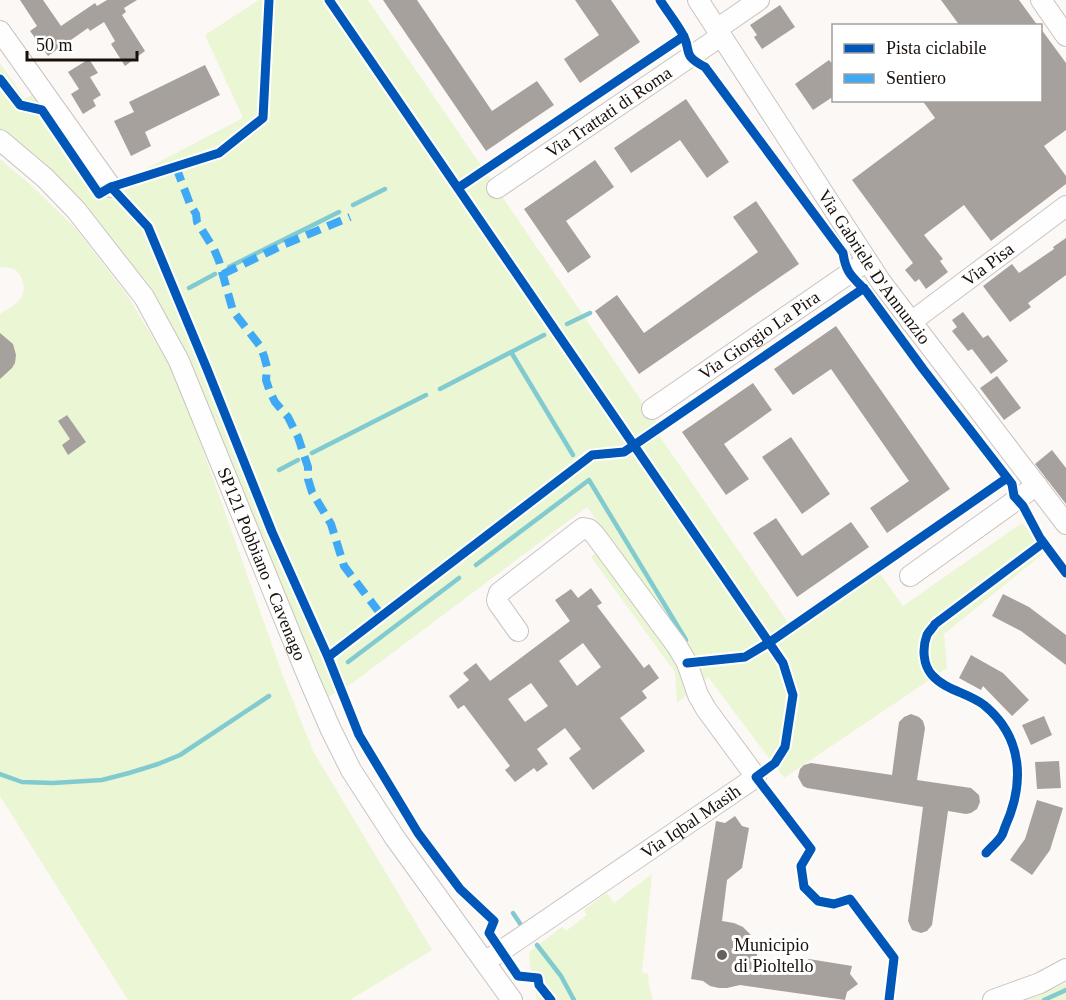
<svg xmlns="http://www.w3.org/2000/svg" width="1066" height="1000" viewBox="0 0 1066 1000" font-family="'Times New Roman',serif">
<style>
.green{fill:#ebf6d4}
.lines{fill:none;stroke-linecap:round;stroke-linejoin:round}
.stream{stroke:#80cad0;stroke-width:4.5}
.building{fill:#a6a19c;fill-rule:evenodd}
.minor-casing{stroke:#cac4c0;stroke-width:22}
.minor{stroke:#fefefe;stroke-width:20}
.quiet{stroke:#3fa9f5;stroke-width:8;stroke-dasharray:15 8;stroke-linecap:butt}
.cycleway-casing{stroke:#fff;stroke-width:13}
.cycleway{stroke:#0057b8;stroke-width:9}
.poi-dot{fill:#67615d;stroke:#fff;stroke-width:2}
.labels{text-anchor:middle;stroke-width:6;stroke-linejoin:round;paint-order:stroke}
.street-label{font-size:18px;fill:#18100a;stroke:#fff}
.poi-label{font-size:18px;fill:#18100a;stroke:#fff;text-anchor:start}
</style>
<rect width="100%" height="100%" fill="#fbf8f6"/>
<path class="green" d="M259 0H368L658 425 656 431 791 627 876 568 903 606 1022 523 1045 552 944 634 947 668 784 778 708 677 677 703 675 672 591 557 610 540 587 507 351 684 326 698 190 359 153 299 0 132V63L25 99 33 94 103 193 111 187 243 118 205 35Z
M0 159 32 186 76 229 127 295 170 366 188 408 283 676 313 751 432 950 350 1000H128L0 796V314C6 310 15 305 20 300 27 291 24 275 14 269 10 267 5 268 0 267Z
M652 874 642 972 648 974 649 986 653 1000H537L530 965 529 952 562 927 566 931 587 915 584 910 607 893 614 903Z
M1066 983V1000H1027Z"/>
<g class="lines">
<path class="stream" d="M353 205 385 189
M229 267 339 212
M189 288 215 274
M567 324 590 313
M511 352 573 455
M440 389 544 335
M312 453 426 395
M279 470 298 460
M476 565 589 480 686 640
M348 662 459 578
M0 774 22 782 53 783 102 780 129 773 158 764 180 755 269 696
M513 913 521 925
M537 945 561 976 574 1000
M1044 1000 1066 990"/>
</g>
<path class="building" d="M20 0H43L61 26 95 3 97 6 107 0H137L124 8 126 12 122 15 145 51 125 66 111 44 115 41 104 22 90 31 88 28 48 56 30 31 37 26Z
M383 0H417L492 111 537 81 554 105 486 151Z
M575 0H611L640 42 580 83 564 59 599 35Z
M941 0H1019L1038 26H960Z
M780 5 795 27 762 49 754 37 757 35 750 25Z
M1041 29 1066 63V130L1044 146 1066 176V184L991 241 964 205 924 235 943 259 940 261 948 272 926 289 919 279 915 282 905 270 913 263 852 180 935 118 922 100H1041Z
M89 59 98 73 90 77 101 95 93 100 96 106 83 114 71 94 79 89 68 72Z
M829 60 834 66V96L813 110 795 84Z
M205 65 220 95 145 132 151 146 131 156 114 121 134 112 129 102Z
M686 99 729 162 707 178 680 140 631 173 614 148Z
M595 160 614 187 566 221 591 257 568 273 524 209Z
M756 201 799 264 639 374 595 311 617 295 644 333 758 252 733 217Z
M1066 238V275L1028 303 1031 307 1010 322 983 286 1012 264 1019 273 1054 249 1053 247Z
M963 312 983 338 988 335 1008 361 991 374 972 349 968 351 952 331 957 327 952 320Z
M836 326 950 489 887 533 870 508 909 481 831 369 793 395 774 369Z
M0 333 13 344 16 355 15 363 12 368 0 379Z
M997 376 1021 408 1004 420 980 388Z
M753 383 772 410 724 444 749 479 726 495 682 432Z
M67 415 86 442 68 455 62 445 70 439 58 421Z
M791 437 830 494 802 514 762 457Z
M1052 450 1066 468V504L1035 464Z
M776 518 802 556 851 522 869 547 797 597 753 533Z
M591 588 602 603 597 606 644 668 649 664 659 678 642 691 647 698 620 718 645 751 593 790 569 758 581 749 565 728 537 749 548 764 537 772 534 768 515 782 505 770 510 766 464 705 458 709 449 696 469 680 463 673 476 663 490 681 570 621 555 600 571 589 578 598ZM583 643 601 667 577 686 559 661ZM531 683 548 706 525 722 508 699Z
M1003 594 1029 607 1066 635V665L1021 631 992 616Z
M971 655 1003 673 1029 700 1012 716 983 686 981 690 959 678Z
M911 714 919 717 923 721 925 728 917 780 971 788 979 795 980 802 977 809 971 813 966 814 948 811 932 925 927 931 921 933 912 930 908 921 923 807 807 788 803 786 798 777 800 769 804 765 811 763 892 775 899 722 904 717Z
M1044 716 1052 735 1031 745 1022 725Z
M1059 761 1061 788 1037 789 1035 762Z
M1037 800 1063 808 1050 850 1032 875 1010 860 1025 839Z
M735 816 742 826 749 828 742 868 727 880 722 921 734 923 743 927 750 934 757 947V965L794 971 809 959 852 966 850 974 858 984 847 992 845 1000 740 985 727 988H719L710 986 703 981 691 979 716 821 725 823Z"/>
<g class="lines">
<defs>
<g id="minor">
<path id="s1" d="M698 0 881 282 1066 524"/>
<path d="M1041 0 1066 36"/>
<path d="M717 29 759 0"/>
<path d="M0 31 111 187"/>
<path id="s2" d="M0 140 45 178 76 210 144 297 179 361 308 677 331 730 351 770 395 838 512 1000"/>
<path id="s3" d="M497 188 721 36"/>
<path id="s4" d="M911 322 1066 206"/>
<path id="s5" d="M652 409 867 261"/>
<path d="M910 576 1037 485"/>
<path id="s6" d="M485 962 756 777 706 709 698 695 687 663 677 646 595 535 589 529 583 528 579 531 499 593 497 600 498 603 518 631"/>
<path d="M993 1000 1040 983 1066 969"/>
</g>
</defs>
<use href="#minor" class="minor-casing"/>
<use href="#minor" class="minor"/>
<path class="quiet" d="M176 167 190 204 196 214 197 222 214 249 219 261 233 311 260 346 264 356 267 367 266 380 270 392 275 402 288 417 298 437 308 467V479L312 492 331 524 344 566 382 616
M223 274 285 244 350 217"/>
<defs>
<path id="cycleway" d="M329 0 783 663 793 695 785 747 775 763 756 777 811 849 801 866 804 887 818 901 834 904 850 899 894 958 889 1000
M660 0C667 11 675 21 682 33 693 51 680 54 705 67L843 253C846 274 853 277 866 291L923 369 1012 484 1014 496 1023 506 1040 538 1066 573
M0 79 20 105 42 110 99 194 111 187 148 227 207 369 272 532 328 657 359 735 418 833 460 889 494 921 489 933 518 976 538 978 539 985 551 1000
M111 187 219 153 263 118 269 0
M458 188 684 36
M328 657 592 455 624 452 864 288
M687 663 745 657 770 642 1007 478
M986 853C991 847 998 842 1002 835 1003 833 1004 830 1005 827 1025 783 1023 737 984 705 968 693 945 690 932 675 923 665 922 648 927 635 929 631 933 628 935 624L1043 543"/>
</defs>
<use href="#cycleway" class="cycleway-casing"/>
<use href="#cycleway" class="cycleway"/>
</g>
<circle class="poi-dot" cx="722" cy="955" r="6"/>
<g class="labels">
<g class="street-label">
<text dy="6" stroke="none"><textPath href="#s3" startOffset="135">Via Trattati di Roma</textPath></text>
<text dy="6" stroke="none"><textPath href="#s4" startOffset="96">Via Pisa</textPath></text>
<text dy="6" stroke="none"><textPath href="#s1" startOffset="320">Via Gabriele D'Annunzio</textPath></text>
<text dy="6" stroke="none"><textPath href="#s5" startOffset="130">Via Giorgio La Pira</textPath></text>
<text dy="6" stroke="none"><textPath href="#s2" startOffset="506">SP121 Pobbiano - Cavenago</textPath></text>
<text dy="6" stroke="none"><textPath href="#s6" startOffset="249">Via Iqbal Masih</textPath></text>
</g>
<g class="poi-label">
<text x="734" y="951">Municipio<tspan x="734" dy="21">di Pioltello</tspan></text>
</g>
</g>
<rect x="832" y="24" width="210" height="78" fill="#ffffff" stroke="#a39f9d" stroke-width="1.5"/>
<rect x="844" y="44" width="30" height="9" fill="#0057b8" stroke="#a39f9d" stroke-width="1.5"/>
<text x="886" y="54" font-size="18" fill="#18100a">Pista ciclabile</text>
<rect x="844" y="74" width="30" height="9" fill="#3fa9f5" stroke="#a39f9d" stroke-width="1.5"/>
<text x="886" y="84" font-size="18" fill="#18100a">Sentiero</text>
<path d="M27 51v9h110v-9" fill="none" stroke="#18100a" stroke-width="3"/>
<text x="36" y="51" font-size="18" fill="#18100a" stroke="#ffffff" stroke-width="4.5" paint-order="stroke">50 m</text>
</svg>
